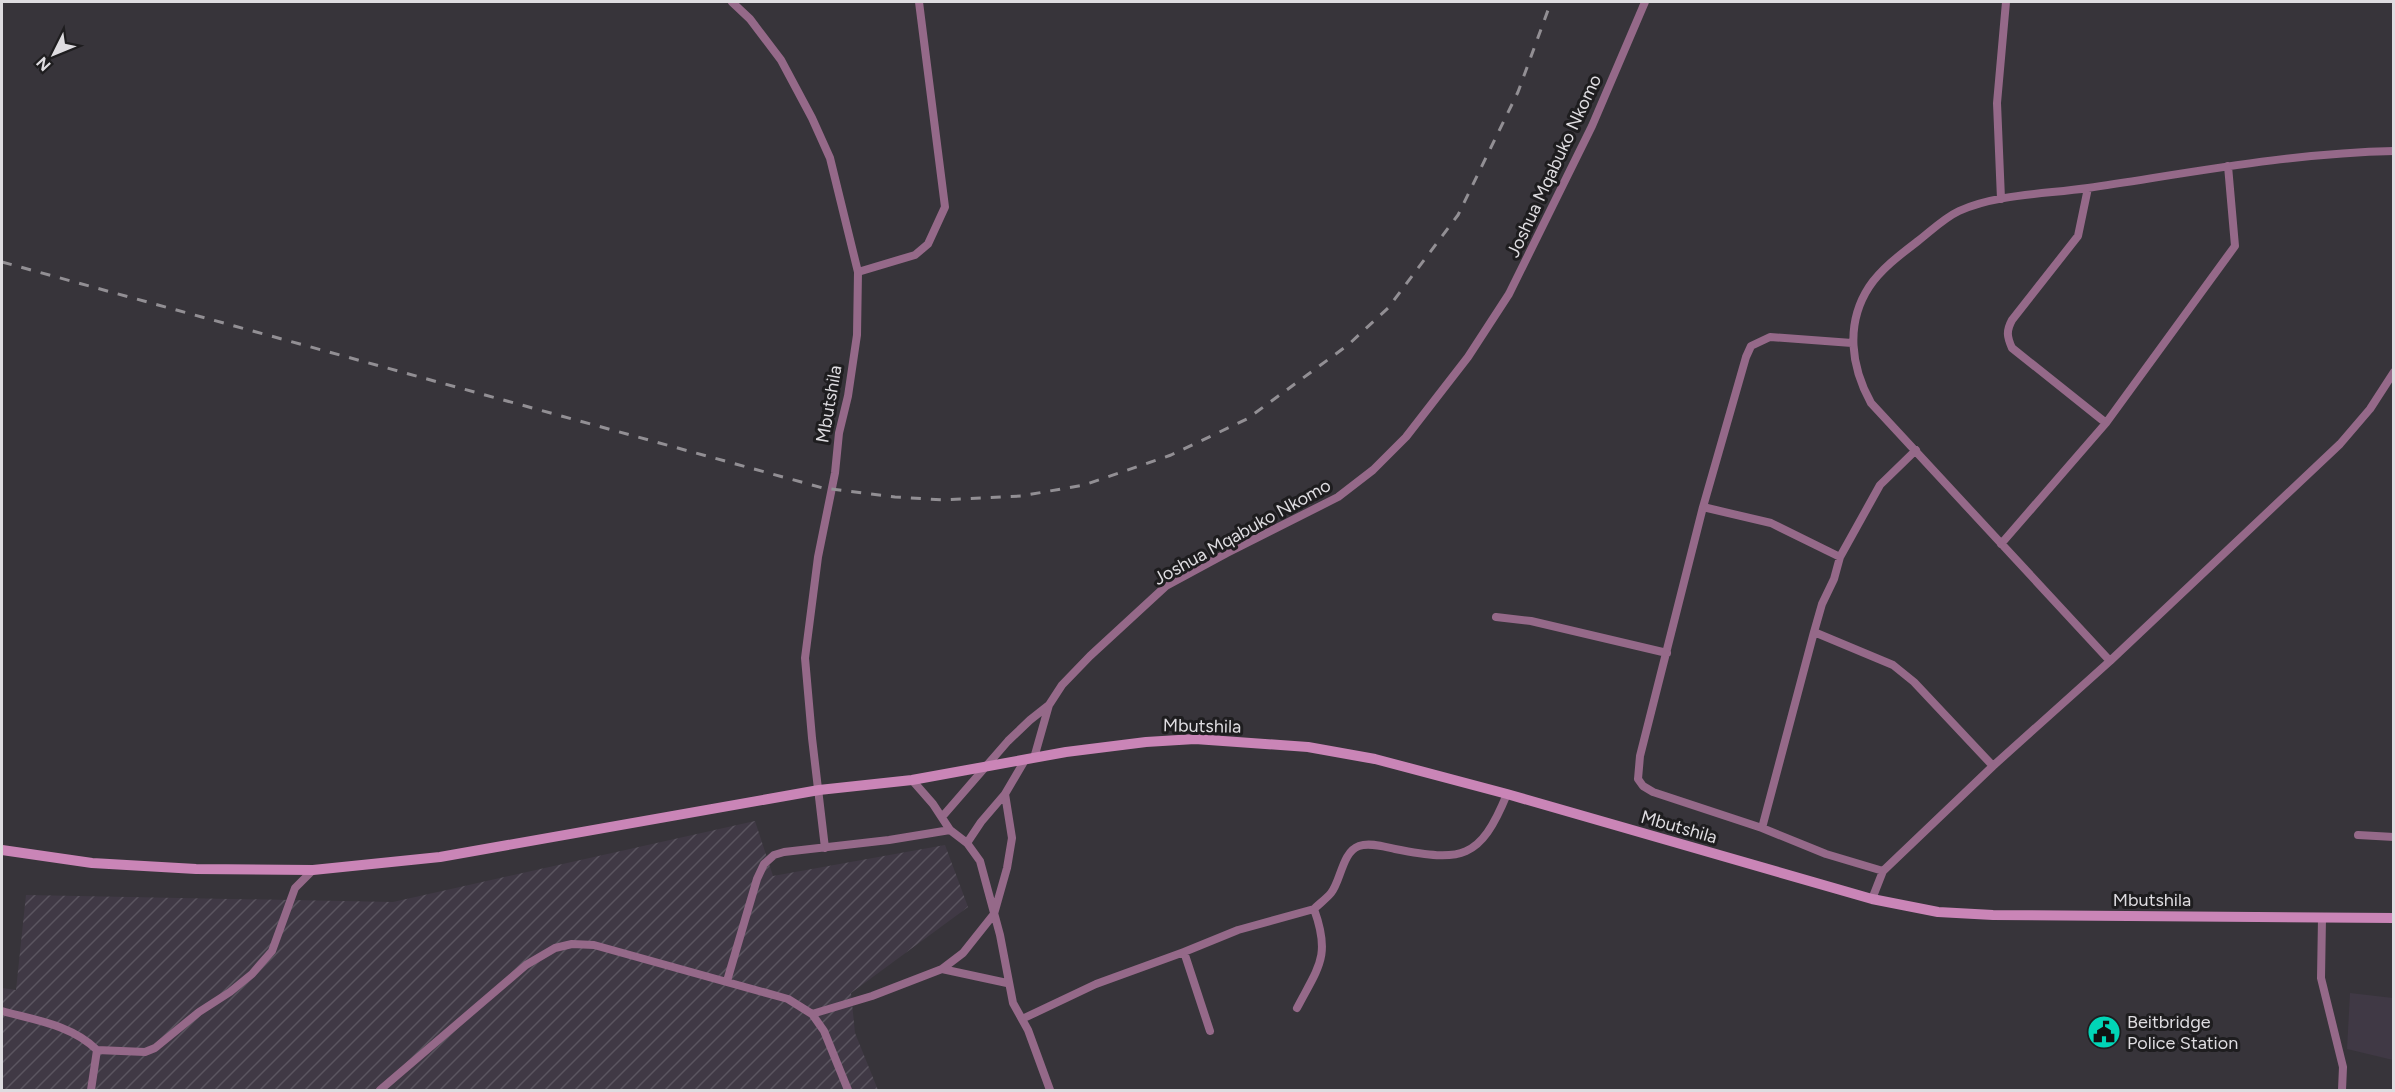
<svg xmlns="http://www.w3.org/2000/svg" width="2395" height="1092" viewBox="0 0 2395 1092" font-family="Figtree,sans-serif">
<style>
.built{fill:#403945}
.industrial{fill:url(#industrial-furrows)}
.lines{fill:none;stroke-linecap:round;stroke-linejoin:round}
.street{stroke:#956989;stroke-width:8}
.secondary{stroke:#ca85b7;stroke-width:10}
.rail{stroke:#928f94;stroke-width:3;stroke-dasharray:10 10;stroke-linecap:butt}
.labels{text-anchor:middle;stroke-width:6;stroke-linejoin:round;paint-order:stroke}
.street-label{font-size:18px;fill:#dedce0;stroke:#1e1d1f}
.poi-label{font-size:18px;fill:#dedce0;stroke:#1e1d1f;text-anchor:start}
</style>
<defs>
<pattern id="industrial-furrows" width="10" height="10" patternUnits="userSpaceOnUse" patternTransform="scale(1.5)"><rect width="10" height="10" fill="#403945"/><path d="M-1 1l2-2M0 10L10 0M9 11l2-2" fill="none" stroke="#5b5560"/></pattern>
</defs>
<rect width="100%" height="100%" fill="#37343a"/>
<path class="built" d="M2350 993 2393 998V1060L2347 1049Z"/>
<path class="industrial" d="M755 821 773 876 945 845 968 907 851 993 855 1033 878 1090H2V988L16 990 26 895 393 902Z"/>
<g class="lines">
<path class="street" d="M732 2 750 19 781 60 812 118 830 158 858 272 857 335 848 396 839 433 835 473 818 557 805 658 812 738 825 848
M2088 188 2078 236 2012 320C2006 331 2007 337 2012 348L2106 423
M2001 199 1997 103 2006 2
M858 272 915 255 928 244 945 207 919 2
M1852 343 1770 337 1751 346 1746 357 1703 507 1640 756 1638 779 1643 786 1653 792 1762 828 1826 854 1883 871
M1916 450 1880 485 1840 557 1834 579 1822 604 1814 632 1893 665 1914 682 1993 766
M1703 507 1771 523 1840 557
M2001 544 2106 423 2235 246 2228 166
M1496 617 1531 621 1667 653
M2110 661 1871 403C1851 367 1845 324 1869 287 1881 269 1901 254 1918 241 1931 231 1944 218 1959 211 1996 194 2047 194 2088 188 2189 173 2291 153 2394 151
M1034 758 1049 705
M912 780 933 804 950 830 967 843 980 861 1000 935 1013 1003 1028 1030 1050 1090
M942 817 1008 741 1030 720 1049 705 1062 685 1090 656 1166 586 1227 553 1338 497 1373 470 1406 437 1468 357 1509 294 1592 126 1645 2
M1762 828 1814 632
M2358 835 2394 837
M967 843 981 822 1005 794
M1872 899 1883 871 1993 766 2110 661 2340 444 2370 409 2394 372
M1314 909C1319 904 1326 899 1331 893 1341 881 1342 852 1359 846 1370 842 1385 847 1395 849 1462 862 1480 860 1507 794
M2322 918 2321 978 2343 1067 2342 1090
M1184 952 1238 930 1314 909C1331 956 1319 966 1297 1008
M942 969 1007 983
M727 981 757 879 764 864 774 855 784 852 889 840 950 830
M2 1011C35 1020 72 1025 97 1050L91 1090
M812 1014 872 996 942 969 963 953 994 914 1007 868 1012 838 1005 794 1025 760
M1022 1019 1096 984 1184 952 1210 1031
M97 1050 145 1052 155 1048 199 1012 230 992 252 974 272 951 295 888 313 870
M380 1090 526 965 555 948 572 944 594 945 788 999 812 1014 824 1031 848 1090"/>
<path class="secondary" d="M2 850 92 863 196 869 313 870 440 857 819 790 912 780 1066 752 1146 742 1195 739 1308 747 1375 759 1507 794 1872 899 1938 912 1993 915 2394 918"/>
<path class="rail" d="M2 262 823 488 895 497 943 500 1021 496 1084 485 1171 455 1247 419 1348 345 1388 308 1458 215 1518 92 1551 2"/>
</g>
<defs>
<symbol id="civic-disc" viewBox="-11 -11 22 22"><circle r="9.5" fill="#01d5b7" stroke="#1e1d1f"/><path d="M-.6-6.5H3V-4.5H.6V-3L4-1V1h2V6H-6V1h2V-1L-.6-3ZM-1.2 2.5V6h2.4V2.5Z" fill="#111"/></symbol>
</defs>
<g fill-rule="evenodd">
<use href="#civic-disc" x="2085" y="1013" width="38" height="38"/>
</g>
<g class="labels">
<g class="street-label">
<text transform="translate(1554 166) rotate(-65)" y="6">Joshua Mqabuko Nkomo</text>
<text transform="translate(829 404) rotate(-80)" y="6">Mbutshila</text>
<text transform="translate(1242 532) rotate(-29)" y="6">Joshua Mqabuko Nkomo</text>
<text transform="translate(1202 726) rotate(1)" y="6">Mbutshila</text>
<text transform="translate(1679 827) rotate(16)" y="6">Mbutshila</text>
<text x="2152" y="906">Mbutshila</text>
</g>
<g class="poi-label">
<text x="2127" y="1028">Beitbridge<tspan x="2127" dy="21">Police Station</tspan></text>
</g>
</g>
<rect width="2395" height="1092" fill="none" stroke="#dedce0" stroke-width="6"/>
<g transform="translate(54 54) rotate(227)" stroke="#1e1d1f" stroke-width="4.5" paint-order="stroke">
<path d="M0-4.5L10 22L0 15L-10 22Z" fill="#dedce0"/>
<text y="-9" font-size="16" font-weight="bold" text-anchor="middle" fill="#dedce0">N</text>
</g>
</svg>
